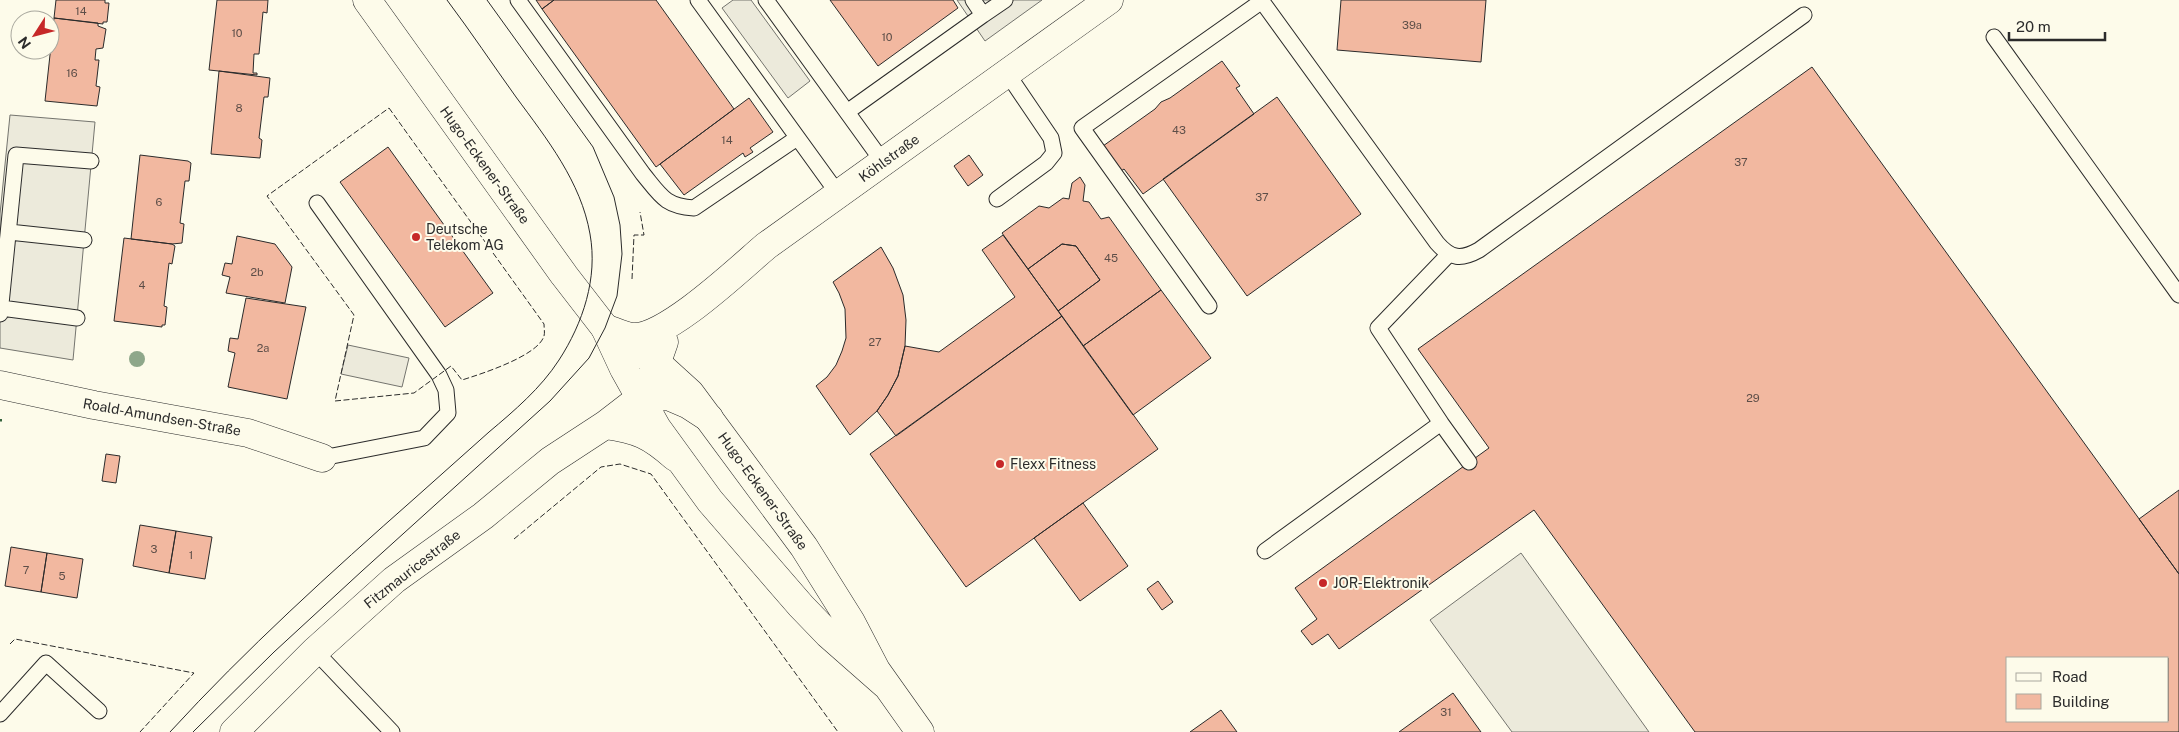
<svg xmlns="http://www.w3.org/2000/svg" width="2179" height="732" viewBox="0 0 2179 732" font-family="'Public Sans',sans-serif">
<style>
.parking{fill:#eceadb;stroke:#74746e}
.building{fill:#f2b8a0;stroke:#2b2b2b;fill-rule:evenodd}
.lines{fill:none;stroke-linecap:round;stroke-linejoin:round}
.lane-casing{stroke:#2b2b2b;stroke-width:17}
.street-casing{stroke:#2b2b2b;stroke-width:29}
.secondary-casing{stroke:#2b2b2b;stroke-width:29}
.lane{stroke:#fdfbea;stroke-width:15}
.street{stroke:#fdfbea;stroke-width:28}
.secondary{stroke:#fdfbea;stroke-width:28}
.tram{stroke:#2b2b2b;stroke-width:1}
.hedge{stroke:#34623c;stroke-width:4;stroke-dasharray:2.5 4;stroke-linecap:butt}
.fence{stroke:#2b2b2b;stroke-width:1;stroke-dasharray:6 2.5;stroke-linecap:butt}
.tree{fill:#8ea78a}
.poi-dot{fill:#c62828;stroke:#fdfbea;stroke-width:2}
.labels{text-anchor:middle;stroke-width:4;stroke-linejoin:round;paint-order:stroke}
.number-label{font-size:11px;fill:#5d4e48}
.street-label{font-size:14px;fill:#2b2b2b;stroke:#fdfbea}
.poi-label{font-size:14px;fill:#2b2b2b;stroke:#fdfbea;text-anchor:start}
</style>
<rect width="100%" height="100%" fill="#fdfbea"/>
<path class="parking" d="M733 0H751L810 81 788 98 722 8Z
M957 0H1042L985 41Z
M10 115 95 122 73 360 0 348V214Z
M348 345 409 358 402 387 341 374Z
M1521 553 1649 732H1512L1430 620Z"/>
<path class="building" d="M56 0H105V3H109L107 22H103V24L54 18Z
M217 0H268L267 13 263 12 259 54H254L253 73H257V75L209 70Z
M536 0H554L542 9Z
M554 0H656L734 109 656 167 542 9Z
M830 0H953L958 8 878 66Z
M1341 0H1486L1481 62 1337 50Z
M54 18 98 23V26L106 29 103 48 96 49 95 60H99L96 86 100 87 97 106 45 101Z
M1222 61 1240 86 1236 88 1254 114 1143 194 1124 169 1121 171 1103 146 1155 109 1161 102 1170 98Z
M1812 67 2179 574V732H1695L1534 510 1339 649 1328 634 1312 645 1301 631 1317 619 1295 588 1489 448 1418 349ZM2008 658H2168V721H2008Z
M219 71 270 78 268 97H264L259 138 262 140 260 158 211 154Z
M1277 97 1361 214 1247 296 1163 179Z
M749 98 773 132 750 148 753 152 745 157 743 153 684 195 660 164Z
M388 147 493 293 445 327 340 182Z
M140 155 188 161 191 163 189 181H185L180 223 184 224 182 243 172 244 131 239Z
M969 155 983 175 968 186 954 166Z
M1080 177 1085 185 1083 201 1089 202 1101 219 1109 217 1161 290 1083 346 1058 311 1100 280 1076 246 1062 244 1028 269 1002 233 1039 206 1049 208 1063 198 1069 199 1072 183Z
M1003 235 1062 316 896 436 877 411 888 395 898 376 905 346 939 352 1015 297 982 250Z
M237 236 275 244 292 267 285 303 226 293 230 277 222 275 225 263 232 264Z
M124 238 172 244 175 246 172 264 169 263 164 306 167 307 165 325H162V327L114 321Z
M1062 244 1076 246 1100 280 1058 311 1028 269Z
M881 247 893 268 903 295 906 320 905 346 898 376 888 395 877 411 850 435 816 386 827 377 836 365 842 351 846 338 845 309 839 293 833 282Z
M1161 290 1211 358 1133 415 1083 346Z
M246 298 306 307 287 399 228 387 235 353 228 351 229 344 230 338 238 339Z
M1062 316 1158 449 966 587 870 454Z
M106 454 120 456 116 483 102 481Z
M2179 490V574L2139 519Z
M1083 503 1128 566 1080 601 1034 538Z
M140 525 176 531 169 573 133 566Z
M176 531 212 537 205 579 169 573Z
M11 547 47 553 41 592 5 586Z
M47 553 83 559 77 598 41 592Z
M1158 581 1173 602 1162 610 1147 589Z
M1453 693 1481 732H1399Z
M1221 710 1237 732H1190Z"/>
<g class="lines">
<defs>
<path id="lane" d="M518 0 643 174C661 196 665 206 694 208L797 138
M698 0 839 195
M766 0 883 162
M1261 0 1437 243C1451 259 1461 260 1479 250L1804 15
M983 15 1005 0
M1994 37 2179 295
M847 112 983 15 973 0
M997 199 1046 163 1054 153 1051 138 1007 73
M317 203 439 375 446 390 448 413 424 438 322 458
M9 232 84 240
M1209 306 1082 128 1262 1
M1 308 77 318
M0 314 16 155 91 161
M1441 423 1469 462
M1265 551 1441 423 1378 328 1449 254
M315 651 392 732
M0 714 46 663 99 711"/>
<path id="street" d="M605 328C614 331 625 337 634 337 668 337 739 269 766 246L1109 0
M0 385 94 405 248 433 322 458
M640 398 668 396 689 405 709 418
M605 425C638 430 649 434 675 457
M234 732 315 651 394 580 483 516 550 461 605 425 640 398 650 382 664 342"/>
<path id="secondary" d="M367 0 564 275 605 328 624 369 657 428 710 501 801 606 828 634 886 685
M605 328 657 363 690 393 804 547 851 622 876 670 920 732"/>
</defs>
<use href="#lane" class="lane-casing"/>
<use href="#street" class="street-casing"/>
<use href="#secondary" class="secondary-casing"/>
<use href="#lane" class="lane"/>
<use href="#street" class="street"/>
<use href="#secondary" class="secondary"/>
<path class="tram" d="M170 732C246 649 330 573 415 498 440 476 464 454 489 432 514 411 541 388 559 360 583 323 598 278 590 234 581 182 547 139 516 97 493 65 471 32 447 0
M193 732 274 652 362 571 550 401 589 358 605 328 617 296 622 254 620 225 614 197 593 147 487 0"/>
<path class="hedge" d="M0 419V422"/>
<path class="fence" d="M389 108 544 324C544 328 545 333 544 336 538 356 481 374 462 380L451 366 414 393 335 401 354 315 267 196Z
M632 279 634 235H644L640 212
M514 539 601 467 620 464 651 474 838 732
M10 644 15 639 194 673 140 732"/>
</g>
<circle class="tree" cx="137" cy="359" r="8"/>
<g class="poi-dot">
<circle cx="416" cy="237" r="5"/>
<circle cx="1000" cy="464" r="5"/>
<circle cx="1323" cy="583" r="5"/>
</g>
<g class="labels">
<g class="number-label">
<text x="81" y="15">14</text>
<text x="1412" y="29">39a</text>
<text x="237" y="37">10</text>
<text x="887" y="41">10</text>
<text x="72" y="77">16</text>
<text x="239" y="112">8</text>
<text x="1179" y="134">43</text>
<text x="727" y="144">14</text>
<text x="1741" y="166">37</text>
<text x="1262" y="201">37</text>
<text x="159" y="206">6</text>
<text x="1111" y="262">45</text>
<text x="257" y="276">2b</text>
<text x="142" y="289">4</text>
<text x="875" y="346">27</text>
<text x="263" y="352">2a</text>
<text x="1753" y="402">29</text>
<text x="154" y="553">3</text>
<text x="191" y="559">1</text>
<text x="26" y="574">7</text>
<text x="62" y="580">5</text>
<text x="1446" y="716">31</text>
</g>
<g class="street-label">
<text transform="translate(889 158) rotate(-36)" y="5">Köhlstraße</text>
<text transform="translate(485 165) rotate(54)" y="5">Hugo-Eckener-Straße</text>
<text transform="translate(162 417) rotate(10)" y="5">Roald-Amundsen-Straße</text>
<text transform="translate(763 491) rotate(54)" y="5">Hugo-Eckener-Straße</text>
<text transform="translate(412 569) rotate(-38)" y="5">Fitzmauricestraße</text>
</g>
<g class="poi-label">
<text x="426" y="234">Deutsche<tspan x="426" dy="16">Telekom AG</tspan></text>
<text x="1010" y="469">Flexx Fitness</text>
<text x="1333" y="588">JOR-Elektronik</text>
</g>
</g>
<rect x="2006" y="657" width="162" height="65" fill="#fdfbea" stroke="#a9a89e"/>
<rect x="2016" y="673" width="25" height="8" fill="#fdfbea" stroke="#a9a89e"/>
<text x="2052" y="682" font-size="15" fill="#2b2b2b">Road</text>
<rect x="2016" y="694" width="25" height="15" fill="#f2b8a0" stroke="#a9a89e"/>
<text x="2052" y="707" font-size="15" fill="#2b2b2b">Building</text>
<g transform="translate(35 35) rotate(234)"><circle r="24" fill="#fdfbea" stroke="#a9a89e"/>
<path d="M0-4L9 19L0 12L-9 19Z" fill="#c62828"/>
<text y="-8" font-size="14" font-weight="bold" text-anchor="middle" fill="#2b2b2b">N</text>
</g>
<path d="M2009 32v8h96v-8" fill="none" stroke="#2b2b2b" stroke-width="2.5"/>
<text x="2016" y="32" font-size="15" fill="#2b2b2b" stroke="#fdfbea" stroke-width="4" paint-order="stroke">20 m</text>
</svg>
